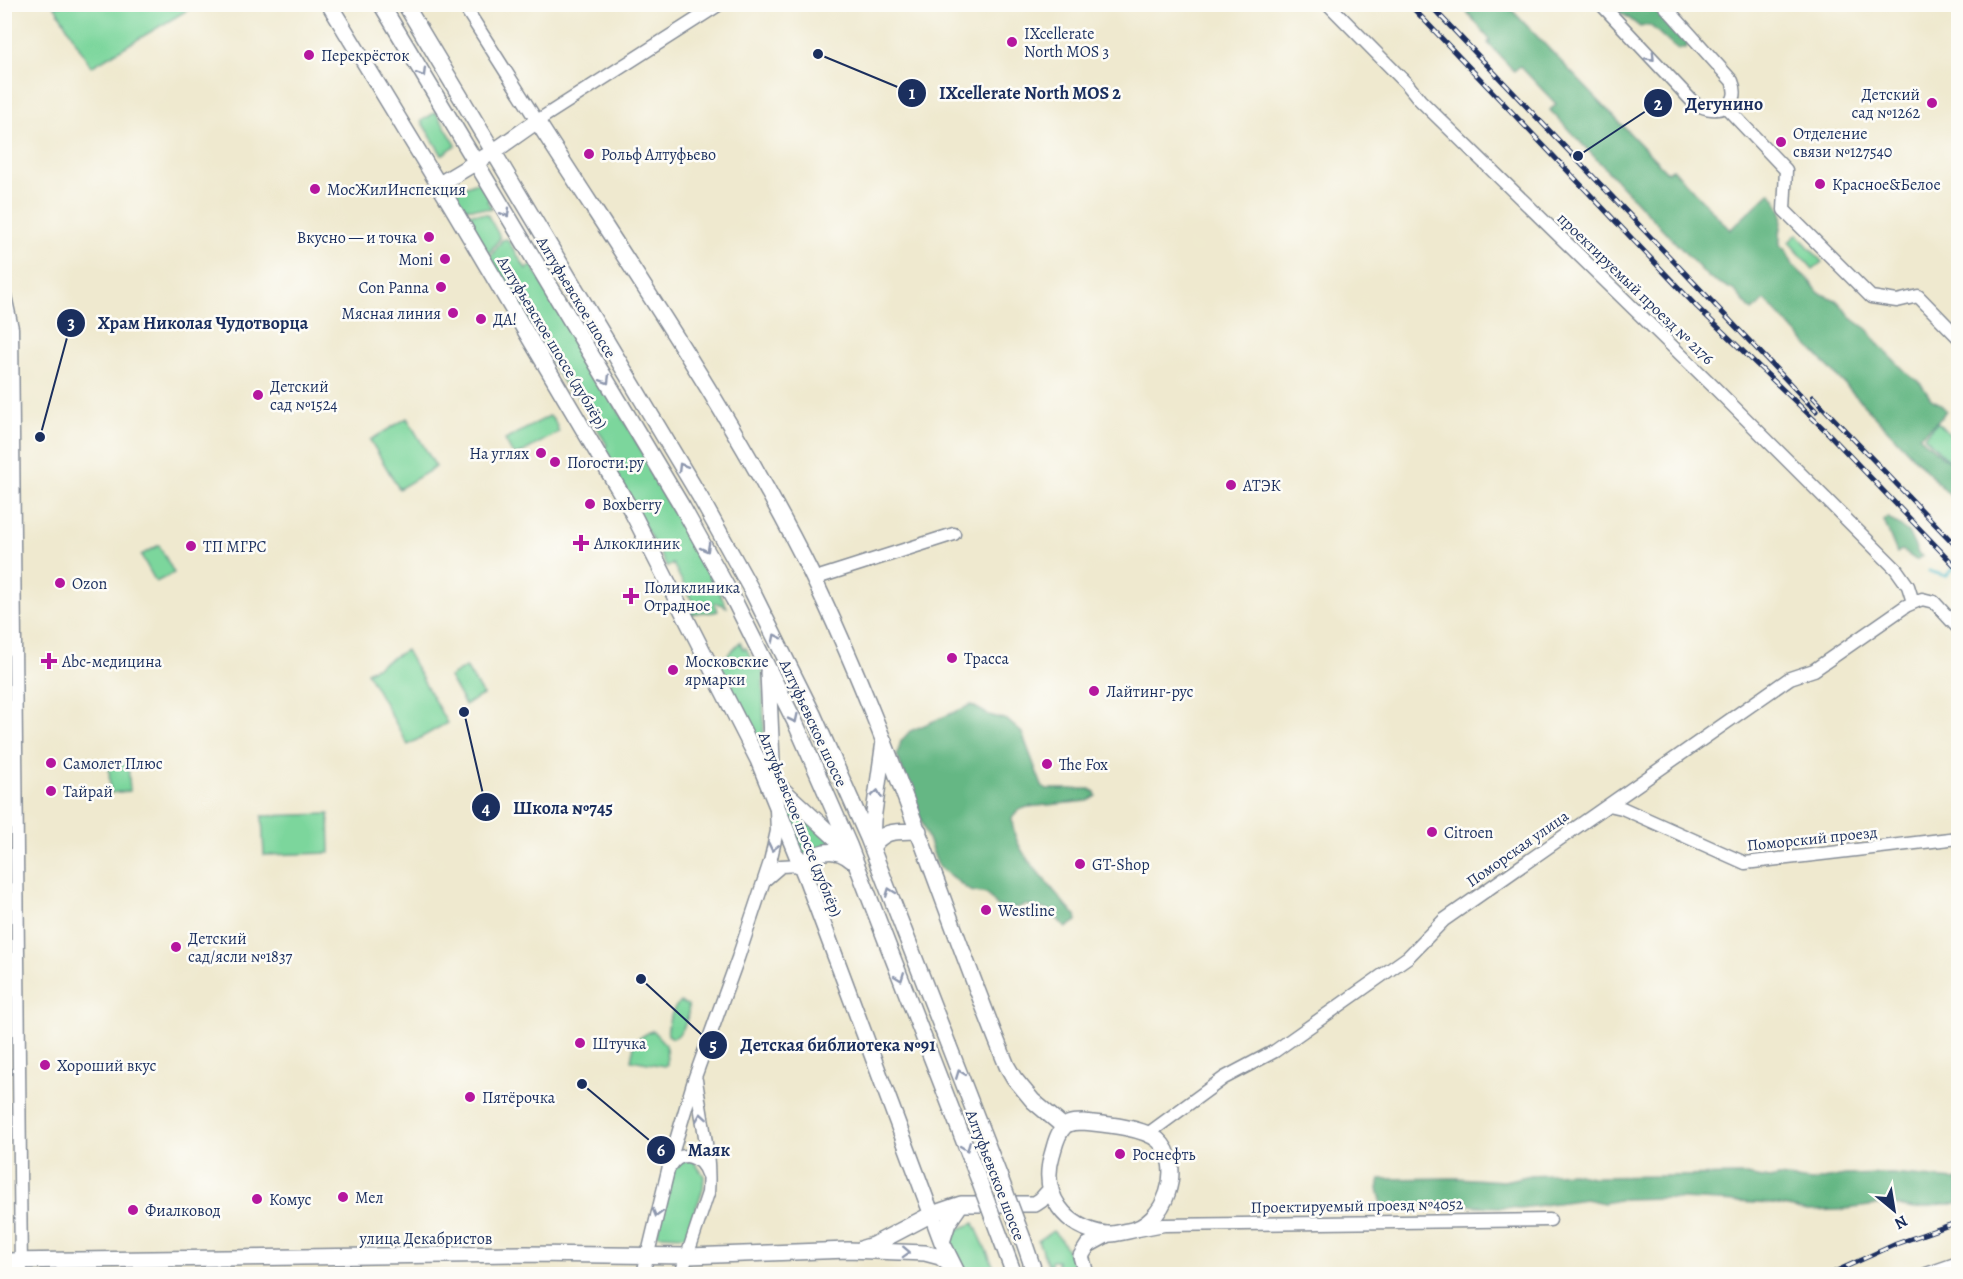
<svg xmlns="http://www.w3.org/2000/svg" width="1963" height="1279" viewBox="0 0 1963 1279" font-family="Alegreya,serif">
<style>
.green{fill:#7cd69c;stroke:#4c827d;stroke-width:1.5}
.forest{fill:#65b784;stroke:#407371;stroke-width:1.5}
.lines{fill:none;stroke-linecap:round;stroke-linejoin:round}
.stream{stroke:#4ab7c5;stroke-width:3}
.minor-casing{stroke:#858c96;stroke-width:15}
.major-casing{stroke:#858c96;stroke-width:18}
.minor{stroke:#fff;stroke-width:12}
.major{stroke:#fff;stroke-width:15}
.rail-casing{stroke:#1b2f5e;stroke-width:5}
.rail{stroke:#fdfcf7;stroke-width:3;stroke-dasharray:9;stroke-linecap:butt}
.major-bridge-casing{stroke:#858c96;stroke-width:18;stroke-linecap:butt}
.major-bridge{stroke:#fff;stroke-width:15}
.oneway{stroke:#8d97ae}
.poi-dot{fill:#b5179e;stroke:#fdfcf7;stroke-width:2}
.labels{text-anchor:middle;stroke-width:5;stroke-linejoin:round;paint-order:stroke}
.poi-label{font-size:16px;fill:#1b2f5e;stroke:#fdfcf7;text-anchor:start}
.street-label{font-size:16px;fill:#1b2f5e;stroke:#fdfcf7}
.leader{fill:none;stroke:#1b2f5e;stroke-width:2}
.callout-dot{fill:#1b2f5e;stroke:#fdfcf7;stroke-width:2}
.mark-label{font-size:18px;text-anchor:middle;font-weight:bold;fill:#fff}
.callout-label{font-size:18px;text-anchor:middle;font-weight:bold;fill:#1b2f5e;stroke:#fdfcf7;stroke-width:5;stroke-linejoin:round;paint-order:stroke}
</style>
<rect width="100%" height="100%" fill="#fdfcf7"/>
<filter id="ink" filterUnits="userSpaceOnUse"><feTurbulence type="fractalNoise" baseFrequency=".0167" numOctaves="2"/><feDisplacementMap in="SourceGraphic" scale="12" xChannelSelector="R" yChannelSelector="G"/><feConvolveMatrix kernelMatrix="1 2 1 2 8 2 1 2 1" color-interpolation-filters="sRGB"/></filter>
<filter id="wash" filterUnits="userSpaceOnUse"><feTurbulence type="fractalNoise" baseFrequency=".008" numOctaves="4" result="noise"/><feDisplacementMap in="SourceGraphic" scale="24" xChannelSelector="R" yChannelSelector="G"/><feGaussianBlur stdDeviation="1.35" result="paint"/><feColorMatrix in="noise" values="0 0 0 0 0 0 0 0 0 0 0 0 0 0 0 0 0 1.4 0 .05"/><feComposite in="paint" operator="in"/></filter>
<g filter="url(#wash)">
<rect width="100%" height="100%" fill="#efe9cf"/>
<path class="green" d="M54 5H196L91 67Z
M436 112 456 145 442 155 421 121Z
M474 183H480L492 198 487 201 492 209 466 208 461 211 454 195 456 191Z
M465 213 487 214 499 235 500 238 487 256 463 214Z
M1797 234 1822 262 1813 269 1789 242Z
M507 239 526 269 532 265 720 582 715 585 727 607C723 606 719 601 714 604L718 611C709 615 702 609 691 615L687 607 693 603 673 564 667 567 603 450 607 445 575 391 570 394 489 259 502 240Z
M549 416 554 419 559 432 518 455 512 453 505 440Z
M407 418 436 467 399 489 370 440Z
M1937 422 1958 443V458L1952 464 1924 436Z
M159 545 174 573 156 582 141 555Z
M740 642 743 649 746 648 755 666 760 664 763 670 764 753 761 752 717 666Z
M406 650 447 723 408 745 367 672Z
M466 667 483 695 465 705 449 677Z
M128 764 130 791 110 793 109 765Z
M781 796 838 845 803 855 779 797Z
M329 814 330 853 264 855 262 816Z
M680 1002 688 1005C690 1016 683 1035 673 1038L668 1035C666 1025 672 1009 680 1002Z
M652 1030 666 1045 667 1064 664 1066 631 1060 635 1041Z
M693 1160 704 1176 703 1189 686 1236 657 1235 673 1168 677 1162Z
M974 1223 997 1274H964C958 1263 940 1240 955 1231 961 1227 968 1226 974 1223Z
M1053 1231C1066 1243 1071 1259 1077 1274H1058L1057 1261H1051L1052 1274 1038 1241Z"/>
<path class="forest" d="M1457 5H1507L1667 172 1673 169 1730 230 1770 192C1792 220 1778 217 1780 245L1786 251 1794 267 1808 279 1819 293 1836 300 1842 306 1854 320 1868 330 1879 345 1911 377 1919 381 1931 399 1939 403 1946 410 1941 418 1919 436 1958 470V504L1765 300 1752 311 1735 291 1708 277 1550 110 1556 104 1520 66 1514 71 1488 43 1490 40 1463 7Z
M1613 5H1657L1686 34 1689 39 1686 48 1677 49C1666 41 1659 32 1649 25L1640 27 1626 16 1617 12Z
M1887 517 1908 532 1918 553 1922 556 1916 560 1901 550 1897 553 1884 521Z
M971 705 989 715 1007 720 1022 733 1042 786 1047 789H1090L1095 792 1096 796 1088 801 1027 807 1019 810 1012 818C1012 847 1036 869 1054 891 1062 900 1066 908 1076 915L1077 921 1066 928 1049 910 1027 905 1011 909 997 906 987 894 970 891 938 866 897 755 901 741 910 731Z
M1573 1173 1592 1177 1746 1175 1769 1179 1779 1177 1812 1181 1845 1175 1892 1174 1954 1180 1958 1179V1204H1943L1914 1209 1886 1204 1837 1210 1808 1211 1773 1204 1664 1198 1624 1199 1604 1203 1585 1199 1521 1208 1476 1206 1457 1203 1420 1204 1404 1207 1382 1204 1378 1189 1380 1179 1457 1178 1504 1181 1531 1175Z"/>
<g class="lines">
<path class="stream" d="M1929 571 1946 576 1958 564"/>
</g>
</g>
<g filter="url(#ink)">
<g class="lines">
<defs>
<path id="minor" d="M463 4 537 121 720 4
M1328 4 1407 84 1420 100 1715 388 1896 569 1908 586 1913 602
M1601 4 1692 101C1712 117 1744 109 1732 81L1663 4
M1726 107 1786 170 1784 210 1871 297 1897 301 1918 296 1958 337
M4 291 12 328 21 1274
M813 579 954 534
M1609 805 1622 808 1745 863 1958 838
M766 879 781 866 800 865
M1149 1133 1224 1078 1275 1051 1408 957 1444 920 1790 678 1814 670 1906 606 1922 599 1934 602 1958 628
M670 1167C681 1148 701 1156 707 1174
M1138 1230 1164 1225 1550 1220
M643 1274 672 1154 695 1077 738 958 770 862 777 831 776 810
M681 1274 708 1193C711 1155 701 1117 696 1080
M1926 1274 1958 1263"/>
<path id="major" d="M329 4 451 205 631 510 758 760 806 878 942 1242 958 1274
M381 4 683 508 734 600 795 722 849 845 977 1175
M405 4 700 497 752 591 813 714 868 838 999 1175
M438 185 493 152 537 121C631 268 732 414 810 571 888 731 940 902 1007 1066L1014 1078 1033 1101 1064 1127
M768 672 773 783
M769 777 846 848
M872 842 873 820 884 741
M872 848C884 828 898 832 919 831
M800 865C815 852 834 845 851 860
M1083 1122C1102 1124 1143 1127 1158 1140 1186 1165 1165 1226 1128 1231 1121 1232 1113 1235 1106 1234 1065 1228 1040 1195 1052 1155 1055 1145 1057 1133 1065 1126 1070 1122 1077 1122 1083 1122Z
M1001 1239 1014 1274
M1023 1239 1035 1274
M942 1242 948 1223 961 1204
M863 1248 873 1245 932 1214 961 1204H1035L1041 1200 1050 1190
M4 1261 526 1254 689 1256 848 1250 925 1253 940 1257 954 1268
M1086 1274 1081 1256 1088 1245 1108 1234"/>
</defs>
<use href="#minor" class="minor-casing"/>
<use href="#major" class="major-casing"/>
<use href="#minor" class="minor"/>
<use href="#major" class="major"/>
<defs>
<path id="rail" d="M1409 4 1697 307 1826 431 1958 569
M1429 4 1816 411
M1813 397 1958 548
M1830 1274 1896 1244 1958 1222"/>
</defs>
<use href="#rail" class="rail-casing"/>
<use href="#rail" class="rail"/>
<defs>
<path id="major-bridge" d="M977 1175 1001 1239
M999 1175 1023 1239"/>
</defs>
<use href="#major-bridge" class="major-bridge-casing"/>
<use href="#major-bridge" class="major-bridge"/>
</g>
<defs><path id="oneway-chevron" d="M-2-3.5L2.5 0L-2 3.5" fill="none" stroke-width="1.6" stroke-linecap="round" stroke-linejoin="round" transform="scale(1.5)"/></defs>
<g class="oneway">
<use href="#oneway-chevron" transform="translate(1651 57) rotate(47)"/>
<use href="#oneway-chevron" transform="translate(422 73) rotate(59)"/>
<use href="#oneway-chevron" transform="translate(506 213) rotate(59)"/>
<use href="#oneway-chevron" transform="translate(606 380) rotate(59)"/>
<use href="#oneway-chevron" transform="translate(682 467) rotate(-121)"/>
<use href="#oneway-chevron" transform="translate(706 548) rotate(61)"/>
<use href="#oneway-chevron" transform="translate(776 638) rotate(-117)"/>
<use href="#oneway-chevron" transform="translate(794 719) rotate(64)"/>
<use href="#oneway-chevron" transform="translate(877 794) rotate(-81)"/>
<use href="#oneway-chevron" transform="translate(773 847) rotate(103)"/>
<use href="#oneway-chevron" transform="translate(890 892) rotate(-111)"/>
<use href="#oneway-chevron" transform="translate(900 977) rotate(69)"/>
<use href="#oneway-chevron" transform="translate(960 1074) rotate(-111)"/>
<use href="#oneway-chevron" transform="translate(701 1117) rotate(-99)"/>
<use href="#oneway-chevron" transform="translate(966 1147) rotate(69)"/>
<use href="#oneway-chevron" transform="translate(657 1213) rotate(105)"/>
<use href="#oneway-chevron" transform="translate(906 1252) rotate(2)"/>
</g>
</g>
<g class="poi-dot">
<circle cx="1012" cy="42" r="6"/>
<circle cx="309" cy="55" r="6"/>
<circle cx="1932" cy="103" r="6"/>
<circle cx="1781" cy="142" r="6"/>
<circle cx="589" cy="154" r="6"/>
<circle cx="1820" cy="184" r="6"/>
<circle cx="315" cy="189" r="6"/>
<circle cx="429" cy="237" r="6"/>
<circle cx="445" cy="259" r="6"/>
<circle cx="441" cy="287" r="6"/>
<circle cx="453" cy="313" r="6"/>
<circle cx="481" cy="319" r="6"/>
<circle cx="258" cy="395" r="6"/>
<circle cx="541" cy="453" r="6"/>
<circle cx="555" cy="462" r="6"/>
<circle cx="1231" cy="485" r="6"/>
<circle cx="590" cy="504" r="6"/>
<path d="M578 534h6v6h6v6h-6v6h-6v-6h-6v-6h6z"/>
<circle cx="191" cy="546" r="6"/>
<circle cx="60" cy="583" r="6"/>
<path d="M628 587h6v6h6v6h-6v6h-6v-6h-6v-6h6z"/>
<circle cx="952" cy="658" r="6"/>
<path d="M46 652h6v6h6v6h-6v6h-6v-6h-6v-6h6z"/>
<circle cx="673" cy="670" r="6"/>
<circle cx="1094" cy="691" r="6"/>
<circle cx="51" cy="763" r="6"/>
<circle cx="1047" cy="764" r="6"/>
<circle cx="51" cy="791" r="6"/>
<circle cx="1432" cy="832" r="6"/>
<circle cx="1080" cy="864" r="6"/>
<circle cx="986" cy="910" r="6"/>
<circle cx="176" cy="947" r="6"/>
<circle cx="580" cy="1043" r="6"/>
<circle cx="45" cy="1065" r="6"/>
<circle cx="470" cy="1097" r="6"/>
<circle cx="1120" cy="1154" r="6"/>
<circle cx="343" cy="1197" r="6"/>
<circle cx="257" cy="1199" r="6"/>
<circle cx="133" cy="1210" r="6"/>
</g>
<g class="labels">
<g class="poi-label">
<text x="1024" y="39">IXcellerate<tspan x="1024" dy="18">North MOS 3</tspan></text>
<text x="321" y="61">Перекрёсток</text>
<text x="1920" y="100" text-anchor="end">Детский<tspan x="1920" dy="18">сад №1262</tspan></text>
<text x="1793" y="139">Отделение<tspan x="1793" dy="18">связи №127540</tspan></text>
<text x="601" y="160">Рольф Алтуфьево</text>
<text x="1832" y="190">Красное&amp;Белое</text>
<text x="327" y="195">МосЖилИнспекция</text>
<text x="417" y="243" text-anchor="end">Вкусно — и точка</text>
<text x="433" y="265" text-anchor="end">Moni</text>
<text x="429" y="293" text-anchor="end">Con Panna</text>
<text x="441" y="319" text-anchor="end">Мясная линия</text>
<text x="493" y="325">ДА!</text>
<text x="270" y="392">Детский<tspan x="270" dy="18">сад №1524</tspan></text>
<text x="529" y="459" text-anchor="end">На углях</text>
<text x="567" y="468">Погости.ру</text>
<text x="1243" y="491">АТЭК</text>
<text x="602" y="510">Boxberry</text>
<text x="594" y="549">Алкоклиник</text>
<text x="203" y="552">ТП МГРС</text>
<text x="72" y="589">Ozon</text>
<text x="644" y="593">Поликлиника<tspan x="644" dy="18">Отрадное</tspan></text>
<text x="964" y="664">Трасса</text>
<text x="62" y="667">Abc-медицина</text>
<text x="685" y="667">Московские<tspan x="685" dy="18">ярмарки</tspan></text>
<text x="1106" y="697">Лайтинг-рус</text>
<text x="63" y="769">Самолет Плюс</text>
<text x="1059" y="770">The Fox</text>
<text x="63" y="797">Тайрай</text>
<text x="1444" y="838">Citroen</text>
<text x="1092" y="870">GT-Shop</text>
<text x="998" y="916">Westline</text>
<text x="188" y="944">Детский<tspan x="188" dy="18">сад/ясли №1837</tspan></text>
<text x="592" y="1049">Штучка</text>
<text x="57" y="1071">Хороший вкус</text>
<text x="482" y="1103">Пятёрочка</text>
<text x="1132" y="1160">Роснефть</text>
<text x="355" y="1203">Мел</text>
<text x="269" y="1205">Комус</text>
<text x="145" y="1216">Фиалковод</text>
</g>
<g class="street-label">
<text transform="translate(1636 288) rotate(44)" y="6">проектируемый проезд № 2176</text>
<text transform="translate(577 297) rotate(59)" y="6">Алтуфьевское шоссе</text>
<text transform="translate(553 342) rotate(59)" y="6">Алтуфьевское шоссе (дублёр)</text>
<text transform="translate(814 723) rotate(65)" y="6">Алтуфьевское шоссе</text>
<text transform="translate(801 824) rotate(68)" y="6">Алтуфьевское шоссе (дублёр)</text>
<text transform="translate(1812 838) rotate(-6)" y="6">Поморский проезд</text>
<text transform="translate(1517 848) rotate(-35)" y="6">Поморская улица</text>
<text transform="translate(996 1175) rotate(69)" y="6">Алтуфьевское шоссе</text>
<text transform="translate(1357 1205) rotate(-1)" y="6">Проектируемый проезд №4052</text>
<text x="426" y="1244">улица Декабристов</text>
</g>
</g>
<path class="leader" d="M818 54L912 93M1578 156L1658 103M40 437L71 323M464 712L486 807M641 979L713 1045M582 1084L661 1150"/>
<g class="callout-dot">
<circle cx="818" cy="54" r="6"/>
<circle cx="1578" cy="156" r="6"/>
<circle cx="40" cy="437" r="6"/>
<circle cx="464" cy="712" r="6"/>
<circle cx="641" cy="979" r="6"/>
<circle cx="582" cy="1084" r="6"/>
<circle cx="912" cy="93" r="15"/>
<circle cx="1658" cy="103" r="15"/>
<circle cx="71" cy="323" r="15"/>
<circle cx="486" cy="807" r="15"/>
<circle cx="713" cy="1045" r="15"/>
<circle cx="661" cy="1150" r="15"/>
</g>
<g class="mark-label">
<text x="912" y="99">1</text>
<text x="1658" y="110">2</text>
<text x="71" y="329">3</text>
<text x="486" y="814">4</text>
<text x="713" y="1051">5</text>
<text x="661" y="1156">6</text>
</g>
<g class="callout-label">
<text x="1030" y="99">IXcellerate North MOS 2</text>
<text x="1724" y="110">Дегунино</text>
<text x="203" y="329">Храм Николая Чудотворца</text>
<text x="563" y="814">Школа №745</text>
<text x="838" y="1051">Детская библиотека №91</text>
<text x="709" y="1156">Маяк</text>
</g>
<rect width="1963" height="1279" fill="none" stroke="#fdfcf7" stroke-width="24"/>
<g transform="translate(1894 1210) rotate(150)" stroke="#fdfcf7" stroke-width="4.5" paint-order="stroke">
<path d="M0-4.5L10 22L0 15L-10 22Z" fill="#1b2f5e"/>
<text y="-9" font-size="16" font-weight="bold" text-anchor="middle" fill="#1b2f5e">N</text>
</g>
</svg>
